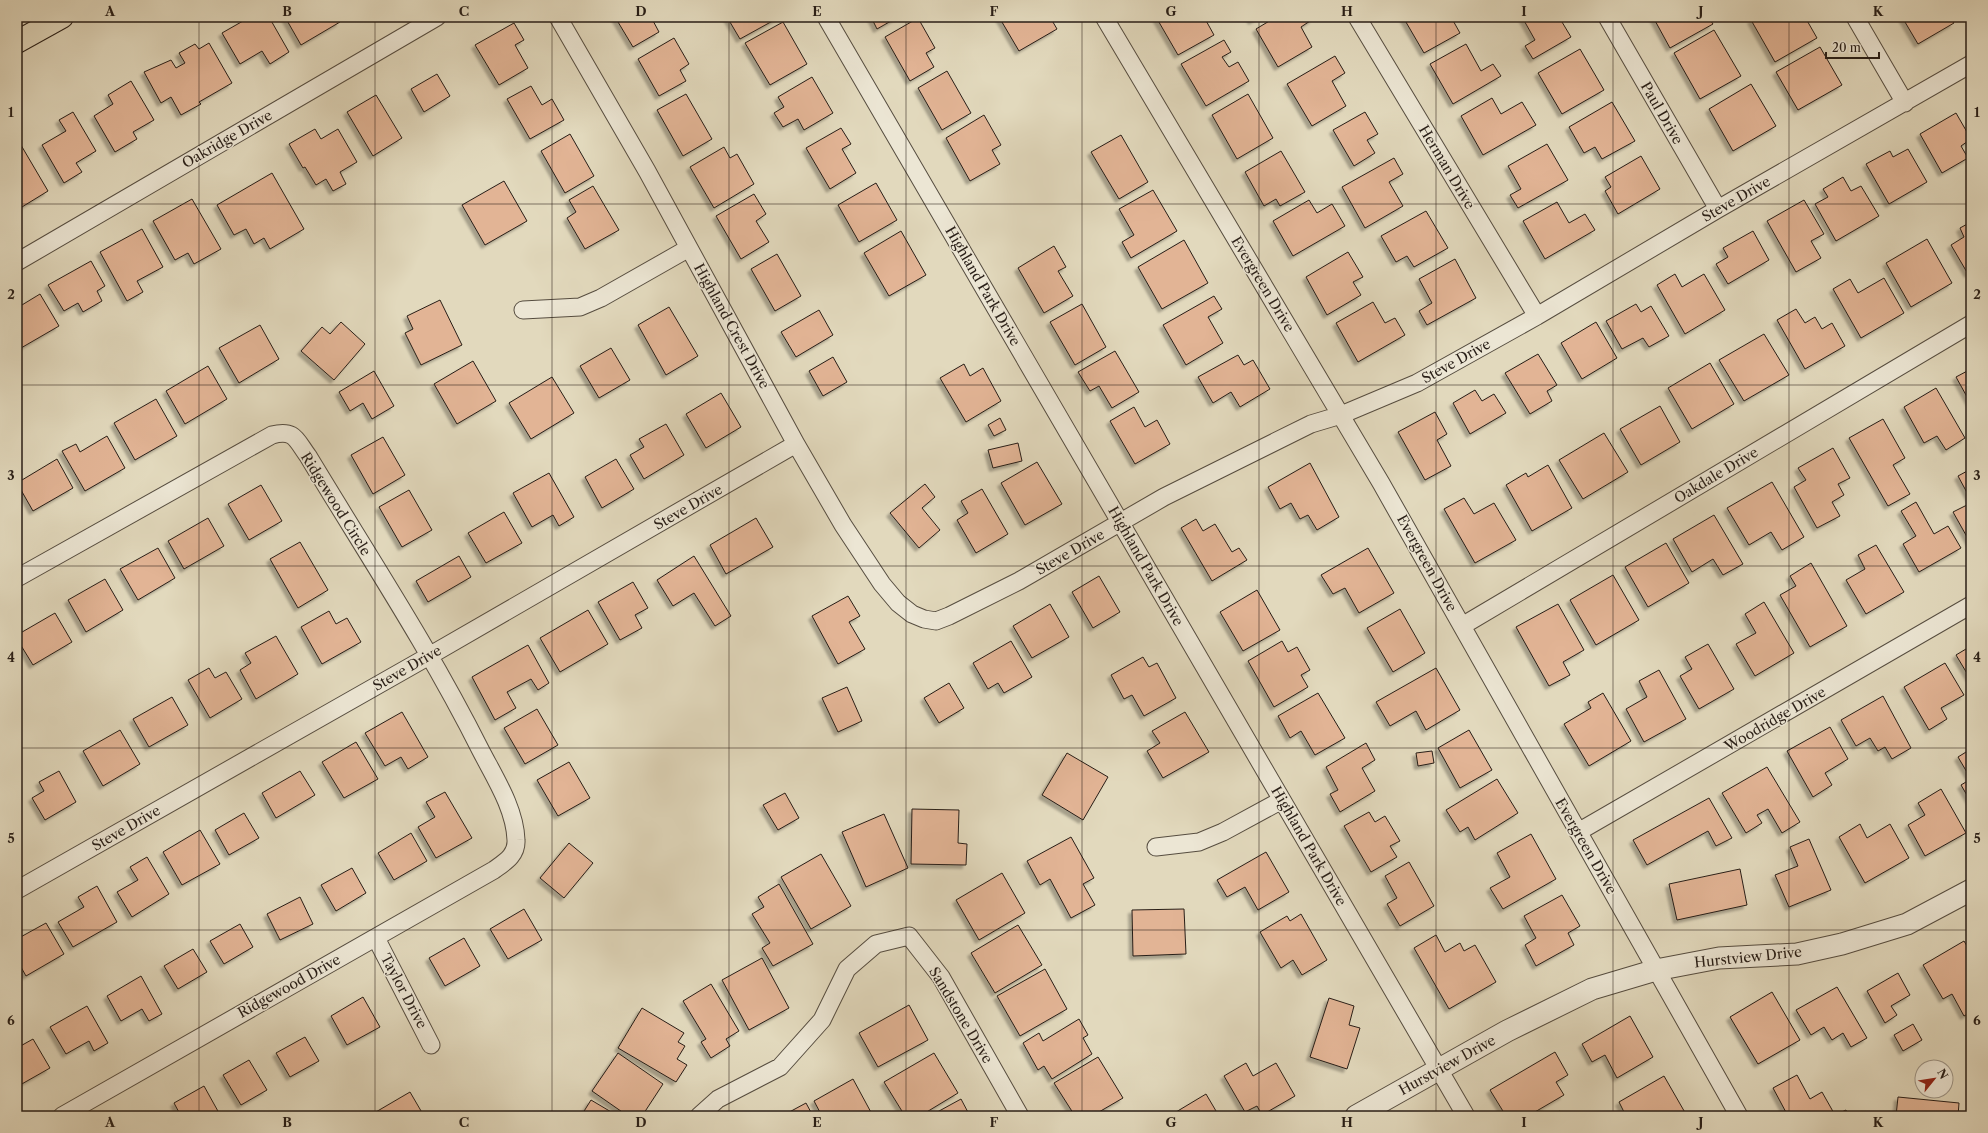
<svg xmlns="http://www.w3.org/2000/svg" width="1988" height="1133" viewBox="0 0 1988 1133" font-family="'Libre Caslon Text',serif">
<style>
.building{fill:#e2b495;stroke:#281e17;filter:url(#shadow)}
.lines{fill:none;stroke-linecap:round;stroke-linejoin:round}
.minor-casing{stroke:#564d40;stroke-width:19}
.tertiary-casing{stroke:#564d40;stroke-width:23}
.primary-casing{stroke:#281e17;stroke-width:24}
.minor{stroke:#ece6d4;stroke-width:17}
.tertiary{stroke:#ece6d4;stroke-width:21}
.primary{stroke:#e2d9bd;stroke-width:22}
.grid{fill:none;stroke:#281e17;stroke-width:1;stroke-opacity:0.55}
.labels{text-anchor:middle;stroke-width:3;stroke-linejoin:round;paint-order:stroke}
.street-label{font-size:14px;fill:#281e17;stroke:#ece6d4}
.neatline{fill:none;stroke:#281e17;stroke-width:1.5}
.grid-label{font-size:13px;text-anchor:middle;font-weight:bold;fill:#281e17}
</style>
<defs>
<filter id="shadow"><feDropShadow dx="-3.5" dy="3.5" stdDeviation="1" flood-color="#0004"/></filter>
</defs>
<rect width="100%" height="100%" fill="#e2d9bd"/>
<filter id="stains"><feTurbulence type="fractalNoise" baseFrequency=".005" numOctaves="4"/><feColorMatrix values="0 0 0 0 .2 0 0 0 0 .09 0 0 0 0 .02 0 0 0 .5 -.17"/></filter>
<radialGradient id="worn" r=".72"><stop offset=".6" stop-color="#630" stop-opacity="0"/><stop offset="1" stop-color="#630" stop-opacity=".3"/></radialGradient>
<path class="building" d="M250 17H269L289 52 270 64 262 51 240 64 222 33Z
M285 17H337L340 22 301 45Z
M615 17H651L659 32 633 47Z
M727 17H778V18L740 39Z
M871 17H898L877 29Z
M999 17H1050L1057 29 1019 51Z
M1156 17H1204L1214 35 1178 55Z
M1250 17H1259L1252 21Z
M1276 17H1312L1313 19 1301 27 1312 47 1278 67 1256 29Z
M1403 17H1451L1460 33 1424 53Z
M1522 17H1559L1571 37 1533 59 1525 46 1535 40Z
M1653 17H1708L1713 24 1670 48Z
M1755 17H1805L1817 38 1775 62 1751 20Z
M1902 17H1950L1954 23 1918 44Z
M918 18 935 48 926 53 934 67 910 81 885 37Z
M783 22 807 64 770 85 745 43Z
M514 23 524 40 515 45 528 68 499 85 475 45Z
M1714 30 1741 76 1700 99 1674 53Z
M674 38 689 64 680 70 686 81 659 96 638 59Z
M1224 40 1231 52 1222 57 1229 67 1238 62 1249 81 1206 106 1181 64Z
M209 43 232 83 199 102 201 104 181 115 171 97 161 103 144 72 171 60 176 68 185 63 179 53 195 44 199 49Z
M1466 44 1481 71 1493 64 1501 76 1453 104 1430 64Z
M1820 47 1842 85 1798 110 1776 72Z
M1580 49 1604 90 1562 114 1538 73Z
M1335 56 1345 73 1332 81 1346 106 1312 126 1287 84Z
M947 71 971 113 942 130 918 88Z
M437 74 450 96 424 112 411 89Z
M812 77 833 113 804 130 798 119 783 127 774 113 784 107 778 97Z
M131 81 154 120 133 132 137 139 115 152 94 116 113 104 108 95Z
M1751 84 1776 126 1733 151 1709 109Z
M531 86 542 105 552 99 564 120 530 139 507 99Z
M686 94 712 139 683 156 657 110Z
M1248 94 1273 138 1237 159 1212 115Z
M376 95 402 138 373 156 347 112Z
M1492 98 1501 114 1522 102 1536 125 1483 155 1461 116Z
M1612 102 1635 141 1602 159 1595 147 1584 153 1569 127Z
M73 112 96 151 76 163 82 172 64 183 42 145 66 131 59 120Z
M1365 112 1378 134 1367 140 1375 153 1354 166 1333 130Z
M1956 113 1971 139 1961 146 1968 158 1942 173 1920 134Z
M984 115 1001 145 992 150 1000 164 970 181 946 138Z
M841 128 851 144 842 149 856 173 830 189 806 148Z
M315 129 321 139 338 129 357 162 340 172 346 184 333 191 326 179 316 185 305 167 303 168 289 144Z
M570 134 594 176 565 193 541 151Z
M1121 135 1148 182 1119 199 1091 152Z
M17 140H18L48 191 17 210Z
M1547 144 1568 180 1518 208 1510 195 1521 189 1508 166Z
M724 147 730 158 737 154 754 184 714 208 690 167Z
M1908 149 1927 182 1889 204 1866 164 1890 151 1893 157Z
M1281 151 1305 192 1280 206 1276 199 1264 206 1245 172Z
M1641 156 1660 189 1618 214 1605 191 1611 187 1605 177Z
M1394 158 1403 174 1389 182 1403 206 1365 228 1342 187Z
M272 173 304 229 270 249 264 238 254 244 246 229 234 235 217 205Z
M1843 177 1851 191 1861 186 1879 216 1836 241 1815 204 1828 197 1823 189Z
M504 181 527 221 485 245 462 205Z
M876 183 897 220 859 242 838 205Z
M593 186 619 230 585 249 567 218 576 212 569 200Z
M1153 190 1177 231 1131 258 1122 242 1134 235 1119 209Z
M754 194 766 214 756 221 769 242 741 259 716 216Z
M192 199 221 249 194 264 188 253 175 260 153 221Z
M1309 200 1317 213 1332 204 1345 226 1293 256 1273 221Z
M1804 200 1824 234 1811 241 1821 258 1796 272 1767 221Z
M1557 202 1569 223 1585 214 1595 230 1545 259 1523 221Z
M1426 211 1448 248 1414 267 1407 256 1396 262 1381 236Z
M1971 222V272L1968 274 1951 245 1964 237 1960 228Z
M142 229 163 267 137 281 143 292 127 301 100 252Z
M901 231 926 275 889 296 864 253Z
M1753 231 1769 260 1728 284 1716 264 1728 257 1723 248Z
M1927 239 1952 283 1911 307 1886 263Z
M1184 240 1208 283 1162 309 1138 267Z
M1054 246 1066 267 1058 271 1073 296 1044 313 1018 268Z
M1348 252 1363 277 1353 282 1361 295 1327 315 1306 277Z
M777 254 801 296 775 311 751 269Z
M1455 259 1476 298 1427 325 1419 311 1432 303 1419 279Z
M91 261 105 286 97 291 102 301 83 312 78 303 64 311 48 285Z
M1675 274 1682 287 1704 274 1725 310 1685 334 1657 285Z
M1884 278 1904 313 1861 338 1833 289 1850 279 1858 293Z
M40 294 59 326 21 348 17 341V319L21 317 17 308Z
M1214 296 1222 309 1208 317 1223 343 1186 365 1163 325Z
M440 300 462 345 421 365 405 333 413 329 407 316Z
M1373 302 1385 323 1395 318 1405 335 1358 362 1336 323Z
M1082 304 1106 347 1075 365 1050 322Z
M1636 304 1641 312 1651 306 1669 336 1649 347 1643 338 1622 349 1606 321Z
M669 307 698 356 666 375 638 325Z
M1796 309 1805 323 1815 317 1822 329 1832 323 1845 346 1805 369 1777 320Z
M819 310 833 335 796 357 781 332Z
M341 322 365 344 334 380 301 351 322 327 330 334Z
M1596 322 1617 358 1582 379 1561 343Z
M260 325 279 359 239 383 219 348Z
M1764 334 1789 375 1744 401 1719 360Z
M611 348 630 380 599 398 580 366Z
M1115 351 1139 392 1112 408 1099 386 1090 391 1078 372Z
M1538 354 1557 385 1547 391 1552 401 1530 414 1505 373Z
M1238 355 1244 365 1253 360 1270 389 1240 407 1231 392 1213 403 1198 377Z
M833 357 847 382 823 396 809 371Z
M473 361 496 401 457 424 434 384Z
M1710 363 1734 404 1692 429 1668 388Z
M964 364 970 376 983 368 1001 401 966 422 940 378Z
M208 366 227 399 185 424 166 391Z
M1971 369V404L1956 377Z
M374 371 394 406 372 419 363 403 350 411 339 392Z
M552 377 574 413 531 439 509 403Z
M1936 388 1965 438 1946 450 1937 436 1924 443 1904 407Z
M1475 390 1482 401 1494 394 1506 413 1470 434 1453 403Z
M721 393 741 427 706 448 686 414Z
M156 399 177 436 135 460 114 423Z
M1660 406 1680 442 1641 465 1620 429Z
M1134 407 1145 427 1157 420 1170 444 1135 464 1110 421Z
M1435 412 1447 434 1437 440 1451 466 1425 480 1398 432Z
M1000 418 1006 430 994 436 988 425Z
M1883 419 1905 458 1893 465 1910 494 1888 506 1849 438Z
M666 424 684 455 644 479 630 455 644 447 639 439Z
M1604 433 1628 472 1583 499 1559 460Z
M107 436 125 468 85 491 62 451 76 444 80 452Z
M383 437 405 475 373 494 351 455Z
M1018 443 1022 461 993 468 988 450Z
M1833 448 1850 478 1838 484 1844 495 1832 502 1840 516 1817 528 1794 487 1806 480 1798 468Z
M57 459 73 488 33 511 17 483Z
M616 459 634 489 602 508 585 477Z
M1037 462 1062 504 1025 525 1001 483Z
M1310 463 1339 517 1317 530 1308 515 1300 519 1291 503 1280 509 1268 487Z
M1548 465 1572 508 1532 531 1506 485 1526 473 1528 477Z
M1971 469V500L1958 476Z
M549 473 574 517 559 526 553 515 532 527 513 493Z
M1772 482 1804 537 1782 550 1771 532 1749 545 1727 508Z
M925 484 935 497 922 508 940 530 919 548 890 513Z
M261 485 282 521 249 540 228 504Z
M982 489 1008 534 976 553 957 520 968 513 961 501Z
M409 490 432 530 402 547 379 507Z
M1464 498 1474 514 1494 503 1516 540 1475 563 1444 509Z
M1916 502 1934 534 1948 526 1961 548 1919 572 1903 544 1916 536 1901 511Z
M1971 503V544L1953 512Z
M504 512 522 543 486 563 468 533Z
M1714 515 1743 564 1723 575 1713 559 1692 572 1673 539Z
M208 518 224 546 184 569 168 541Z
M756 518 773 547 726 574 710 545Z
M1196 519 1203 531 1215 524 1232 552 1239 548 1247 560 1212 581 1181 528Z
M300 542 328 590 298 608 270 559Z
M1666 543 1689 583 1648 607 1625 567Z
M1876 545 1904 592 1866 614 1846 580 1865 569 1858 555Z
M158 548 175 578 138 600 120 569Z
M1368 548 1394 593 1359 613 1345 588 1333 594 1321 575Z
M459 556 471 577 428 602 416 581Z
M694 556 731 616 715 626 694 593 673 606 657 580Z
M1811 563 1847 626 1810 647 1780 595 1796 586 1790 576Z
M1613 575 1639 620 1596 645 1570 600Z
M1099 576 1120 612 1093 628 1072 592Z
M105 579 123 610 86 632 68 600Z
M633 582 648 608 635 615 642 628 620 640 598 602Z
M1257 590 1280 630 1243 651 1220 612Z
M848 596 860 616 849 622 865 649 838 664 812 616Z
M1764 602 1794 653 1755 676 1736 644 1756 633 1745 614Z
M1050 604 1069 637 1032 658 1013 626Z
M1558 604 1584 650 1563 662 1570 675 1549 686 1516 627Z
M1400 609 1425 653 1393 672 1367 628Z
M588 610 608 644 560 672 540 638Z
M329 611 336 624 347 618 361 642 322 664 301 627Z
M55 613 72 642 33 665 17 639V635Z
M276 636 298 674 256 699 240 670 251 663 245 653Z
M1011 641 1032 677 1004 693 998 683 988 689 973 663Z
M1282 641 1288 652 1297 647 1310 670 1301 675 1308 687 1274 707 1248 661Z
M1708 644 1734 689 1699 709 1680 676 1692 669 1685 657Z
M528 645 549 683 538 690 531 679 507 692 516 708 495 720 472 677Z
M1971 646V680L1956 655Z
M1143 657 1149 667 1157 663 1176 698 1144 716 1132 695 1124 699 1111 675Z
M1945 663 1964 695 1941 708 1947 719 1929 730 1904 687Z
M209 668 215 678 226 672 242 699 210 718 188 680Z
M1436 668 1460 710 1426 730 1416 711 1390 726 1376 702Z
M1659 670 1686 719 1644 742 1626 709 1647 697 1639 681Z
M17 683 21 690 17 692Z
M949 683 964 708 939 723 924 698Z
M847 687 862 721 838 732 822 698Z
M1318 693 1345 738 1315 755 1301 731 1290 738 1278 716Z
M1603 693 1631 741 1589 766 1564 724 1591 708 1588 702Z
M1883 696 1911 748 1892 759 1885 747 1878 751 1870 738 1856 746 1841 720Z
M172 697 188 725 149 747 133 719Z
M537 709 558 745 525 764 504 728Z
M402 712 428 757 408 769 401 757 385 766 365 733Z
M1185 712 1209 752 1163 778 1147 751 1160 743 1152 731Z
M1830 727 1848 759 1825 773 1832 785 1813 797 1787 751Z
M120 730 140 764 103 786 83 751Z
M1469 730 1492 770 1460 788 1438 748Z
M356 742 378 779 344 798 322 762Z
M1366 743 1375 760 1362 768 1375 791 1340 812 1330 794 1338 790 1326 767Z
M1971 749V779L1958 757Z
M1432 751 1434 763 1418 766 1416 753Z
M1067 753 1108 777 1083 820 1042 795Z
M569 762 590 798 558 816 537 780Z
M1767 767 1800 822 1782 833 1768 809 1757 815 1762 823 1746 833 1722 793Z
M59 771 76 802 45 820 32 798 44 791 39 782Z
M300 771 315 795 276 818 262 793Z
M1497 779 1518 813 1475 840 1468 827 1460 832 1446 810Z
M1971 779V802L1961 785Z
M1941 789 1966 833 1925 856 1908 825 1925 815 1918 803Z
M445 792 472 838 436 858 418 827 435 817 426 802Z
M785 793 799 818 778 830 763 805Z
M1709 798 1732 838 1716 846 1708 831 1647 865 1633 840Z
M912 809 959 810 958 843 967 844 966 865 911 864Z
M1369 812 1375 822 1385 816 1400 841 1390 846 1397 857 1371 872 1344 826Z
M244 813 259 838 229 855 215 830Z
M884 814 908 868 866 887 842 832Z
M1860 824 1867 838 1890 824 1909 858 1865 883 1839 837Z
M200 830 220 864 182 885 163 852Z
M411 833 427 861 394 880 378 853Z
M1531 834 1556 879 1503 909 1490 888 1510 877 1497 853Z
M1071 837 1094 878 1083 884 1095 905 1071 918 1050 879 1040 885 1027 861Z
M1809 839 1831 890 1789 907 1775 875 1798 866 1790 847Z
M569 843 593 863 564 898 540 878Z
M1266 852 1289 892 1258 910 1245 887 1227 897 1217 880Z
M821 854 851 906 811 929 781 877Z
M147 857 169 894 132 917 117 892 138 880 130 867Z
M1409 862 1434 906 1400 926 1387 904 1397 898 1385 876Z
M352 868 366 893 336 911 321 885Z
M1740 869 1747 905 1677 920 1669 884Z
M1002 873 1025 913 979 940 956 900Z
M779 884 813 944 773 966 762 948 770 943 752 914 764 907 758 897Z
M97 886 117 922 73 947 58 922 84 907 78 897Z
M1562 895 1580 926 1568 933 1574 945 1536 966 1525 945 1536 938 1524 916Z
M300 897 313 924 280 940 267 914Z
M524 909 542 940 508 959 490 929Z
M1184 909 1186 954 1133 956 1132 910Z
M1301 914 1327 960 1302 975 1293 960 1281 968 1260 932 1287 916 1290 921Z
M46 923 64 954 26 976 17 960V939Z
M240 924 253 947 224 964 210 941Z
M1018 925 1042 965 995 993 971 953Z
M1436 935 1445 952 1460 943 1464 951 1475 945 1496 982 1449 1009 1414 948Z
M464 938 480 966 445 986 429 958Z
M1964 941 1971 953V980L1969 981 1971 984V1012L1964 1016 1952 994 1943 999 1923 965Z
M193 949 207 972 178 989 164 966Z
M762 958 789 1008 749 1030 722 980Z
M1045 969 1067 1009 1020 1036 997 996Z
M1898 973 1910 995 1891 1006 1897 1015 1885 1023 1867 991Z
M141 976 162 1014 149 1021 142 1009 121 1021 107 996Z
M711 984 739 1031 726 1039 730 1046 711 1058 701 1042 706 1039 683 1001Z
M1837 987 1867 1038 1851 1047 1843 1033 1832 1040 1824 1027 1811 1035 1796 1010Z
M1772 992 1800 1040 1758 1064 1730 1017Z
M363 997 380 1027 347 1045 331 1016Z
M1329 998 1354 1006 1349 1025 1360 1028 1347 1069 1310 1057Z
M909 1005 928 1040 878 1067 859 1033Z
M87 1006 108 1043 94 1051 89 1041 66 1054 50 1027Z
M642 1008 684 1033 678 1042 685 1046 677 1059 687 1065 676 1082 618 1048Z
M1630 1016 1653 1057 1617 1078 1605 1055 1592 1062 1582 1044Z
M1079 1019 1088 1035 1083 1038 1092 1054 1052 1079 1044 1066 1038 1070 1023 1043 1039 1033 1043 1041Z
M1913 1024 1922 1040 1903 1051 1894 1035Z
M305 1037 319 1061 290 1077 276 1053Z
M33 1039 50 1068 20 1085 17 1081V1048Z
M1555 1052 1568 1075 1556 1082 1564 1095 1528 1116H1506L1490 1090Z
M618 1053 663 1084 642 1116H628L592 1091Z
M934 1053 958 1093 920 1116H905L884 1082Z
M1098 1057 1123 1098 1092 1116H1075L1054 1083Z
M249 1060 267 1090 241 1105 223 1075Z
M1246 1063 1253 1076 1276 1063 1295 1096 1262 1115 1257 1106 1245 1112 1224 1076Z
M1797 1075 1810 1099 1822 1092 1835 1115 1846 1110 1849 1116H1788L1773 1088Z
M1664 1076 1687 1116H1626L1619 1102Z
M853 1079 873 1116H822L814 1101Z
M204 1086 219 1113 214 1116H181L174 1103Z
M410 1092 424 1116H369Z
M1206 1094 1219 1116H1178L1176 1112Z
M1898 1097 1959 1103 1958 1116H1896Z
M961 1099 970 1116H930Z
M591 1100 618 1116H581Z
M806 1103 813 1116H782Z
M1560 1111 1563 1116H1551Z"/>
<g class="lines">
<defs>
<path id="minor" d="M558 17 647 171 796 444 843 525 882 584 898 603 912 614 924 619 936 621 949 616 1019 581 1164 497 1311 424 1341 415 1417 383 1537 316 1718 209 1971 64
M826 17 1466 1116
M1104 17 1381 483 1739 1116
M1357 17 1537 316
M1607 17 1718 209
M1855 17 1905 103
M17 262 437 17
M523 310 580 307 601 298 689 248
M17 578 272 435C295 429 296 440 308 456 367 554 430 649 481 751 495 778 515 809 516 840 517 855 505 862 494 870L62 1116
M1462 626 1971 324
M1578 832 1971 605
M1156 847 1199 842 1223 832 1282 800
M17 890 429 656 796 444
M376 938 431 1045
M699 1116 718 1099 780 1067 822 1020 847 969 876 944 909 936 941 977 1020 1116"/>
<path id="tertiary" d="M1356 1116 1507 1031 1592 989 1656 970 1719 958 1797 954 1842 944 1907 924 1971 890"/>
<path id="primary" d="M17 42 62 17"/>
</defs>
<use href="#minor" class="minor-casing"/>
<use href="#tertiary" class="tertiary-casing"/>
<use href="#primary" class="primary-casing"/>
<use href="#minor" class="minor"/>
<use href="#tertiary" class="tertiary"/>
<use href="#primary" class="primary"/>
</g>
<path class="grid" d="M199 17V1116M375 17V1116M552 17V1116M729 17V1116M906 17V1116M1082 17V1116M1259 17V1116M1436 17V1116M1613 17V1116M1789 17V1116M17 204H1971M17 385H1971M17 566H1971M17 748H1971M17 930H1971"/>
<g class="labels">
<g class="street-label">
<text transform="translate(1662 113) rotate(60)" y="5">Paul Drive</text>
<text transform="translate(227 139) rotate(-30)" y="5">Oakridge Drive</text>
<text transform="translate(1447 167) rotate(59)" y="5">Herman Drive</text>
<text transform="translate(1736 199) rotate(-30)" y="5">Steve Drive</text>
<text transform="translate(1263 284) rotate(59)" y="5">Evergreen Drive</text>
<text transform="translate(983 286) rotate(60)" y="5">Highland Park Drive</text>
<text transform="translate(732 326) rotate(61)" y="5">Highland Crest Drive</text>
<text transform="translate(1456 361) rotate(-29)" y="5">Steve Drive</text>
<text transform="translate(1716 475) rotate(-31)" y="5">Oakdale Drive</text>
<text transform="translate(336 504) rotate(58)" y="5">Ridgewood Circle</text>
<text transform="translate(688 507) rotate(-30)" y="5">Steve Drive</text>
<text transform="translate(1070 552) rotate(-30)" y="5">Steve Drive</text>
<text transform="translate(1427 563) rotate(61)" y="5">Evergreen Drive</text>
<text transform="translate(1146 566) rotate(60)" y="5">Highland Park Drive</text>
<text transform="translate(407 668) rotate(-30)" y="5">Steve Drive</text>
<text transform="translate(1775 719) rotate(-30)" y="5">Woodridge Drive</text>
<text transform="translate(126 828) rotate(-30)" y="5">Steve Drive</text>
<text transform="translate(1309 846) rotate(60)" y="5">Highland Park Drive</text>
<text transform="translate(1586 846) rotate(60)" y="5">Evergreen Drive</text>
<text transform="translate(1748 957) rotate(-6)" y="5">Hurstview Drive</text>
<text transform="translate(289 986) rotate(-29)" y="5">Ridgewood Drive</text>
<text transform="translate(404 991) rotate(62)" y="5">Taylor Drive</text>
<text transform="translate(961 1015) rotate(59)" y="5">Sandstone Drive</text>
<text transform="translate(1447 1065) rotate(-29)" y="5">Hurstview Drive</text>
</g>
</g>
<rect width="1988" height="1133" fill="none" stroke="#e2d9bd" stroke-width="44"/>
<g transform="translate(1934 1079) rotate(60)"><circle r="19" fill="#ece6d4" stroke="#9e9688"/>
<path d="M0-3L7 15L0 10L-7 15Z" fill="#8f2418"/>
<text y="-6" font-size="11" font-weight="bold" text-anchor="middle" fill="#281e17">N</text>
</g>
<path d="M1826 52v6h53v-6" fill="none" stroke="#281e17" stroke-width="2"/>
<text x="1832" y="52" font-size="12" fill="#281e17" stroke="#ece6d4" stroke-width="3" paint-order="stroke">20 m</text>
<rect x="22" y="22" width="1944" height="1089" class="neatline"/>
<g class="grid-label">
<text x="110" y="16">A</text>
<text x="287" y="16">B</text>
<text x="464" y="16">C</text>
<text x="641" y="16">D</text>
<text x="817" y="16">E</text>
<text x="994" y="16">F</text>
<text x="1171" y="16">G</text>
<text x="1347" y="16">H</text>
<text x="1524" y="16">I</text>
<text x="1701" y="16">J</text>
<text x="1878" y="16">K</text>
<text x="11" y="117">1</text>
<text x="1977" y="117">1</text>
<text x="11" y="299">2</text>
<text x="1977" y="299">2</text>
<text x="11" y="480">3</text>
<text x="1977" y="480">3</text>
<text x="11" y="662">4</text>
<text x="1977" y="662">4</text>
<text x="11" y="843">5</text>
<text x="1977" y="843">5</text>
<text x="11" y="1025">6</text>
<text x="1977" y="1025">6</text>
<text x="110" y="1127">A</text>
<text x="287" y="1127">B</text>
<text x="464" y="1127">C</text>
<text x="641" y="1127">D</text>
<text x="817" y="1127">E</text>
<text x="994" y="1127">F</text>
<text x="1171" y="1127">G</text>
<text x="1347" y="1127">H</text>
<text x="1524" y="1127">I</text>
<text x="1701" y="1127">J</text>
<text x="1878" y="1127">K</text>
</g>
<rect width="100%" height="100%" filter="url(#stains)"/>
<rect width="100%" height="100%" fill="url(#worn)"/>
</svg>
